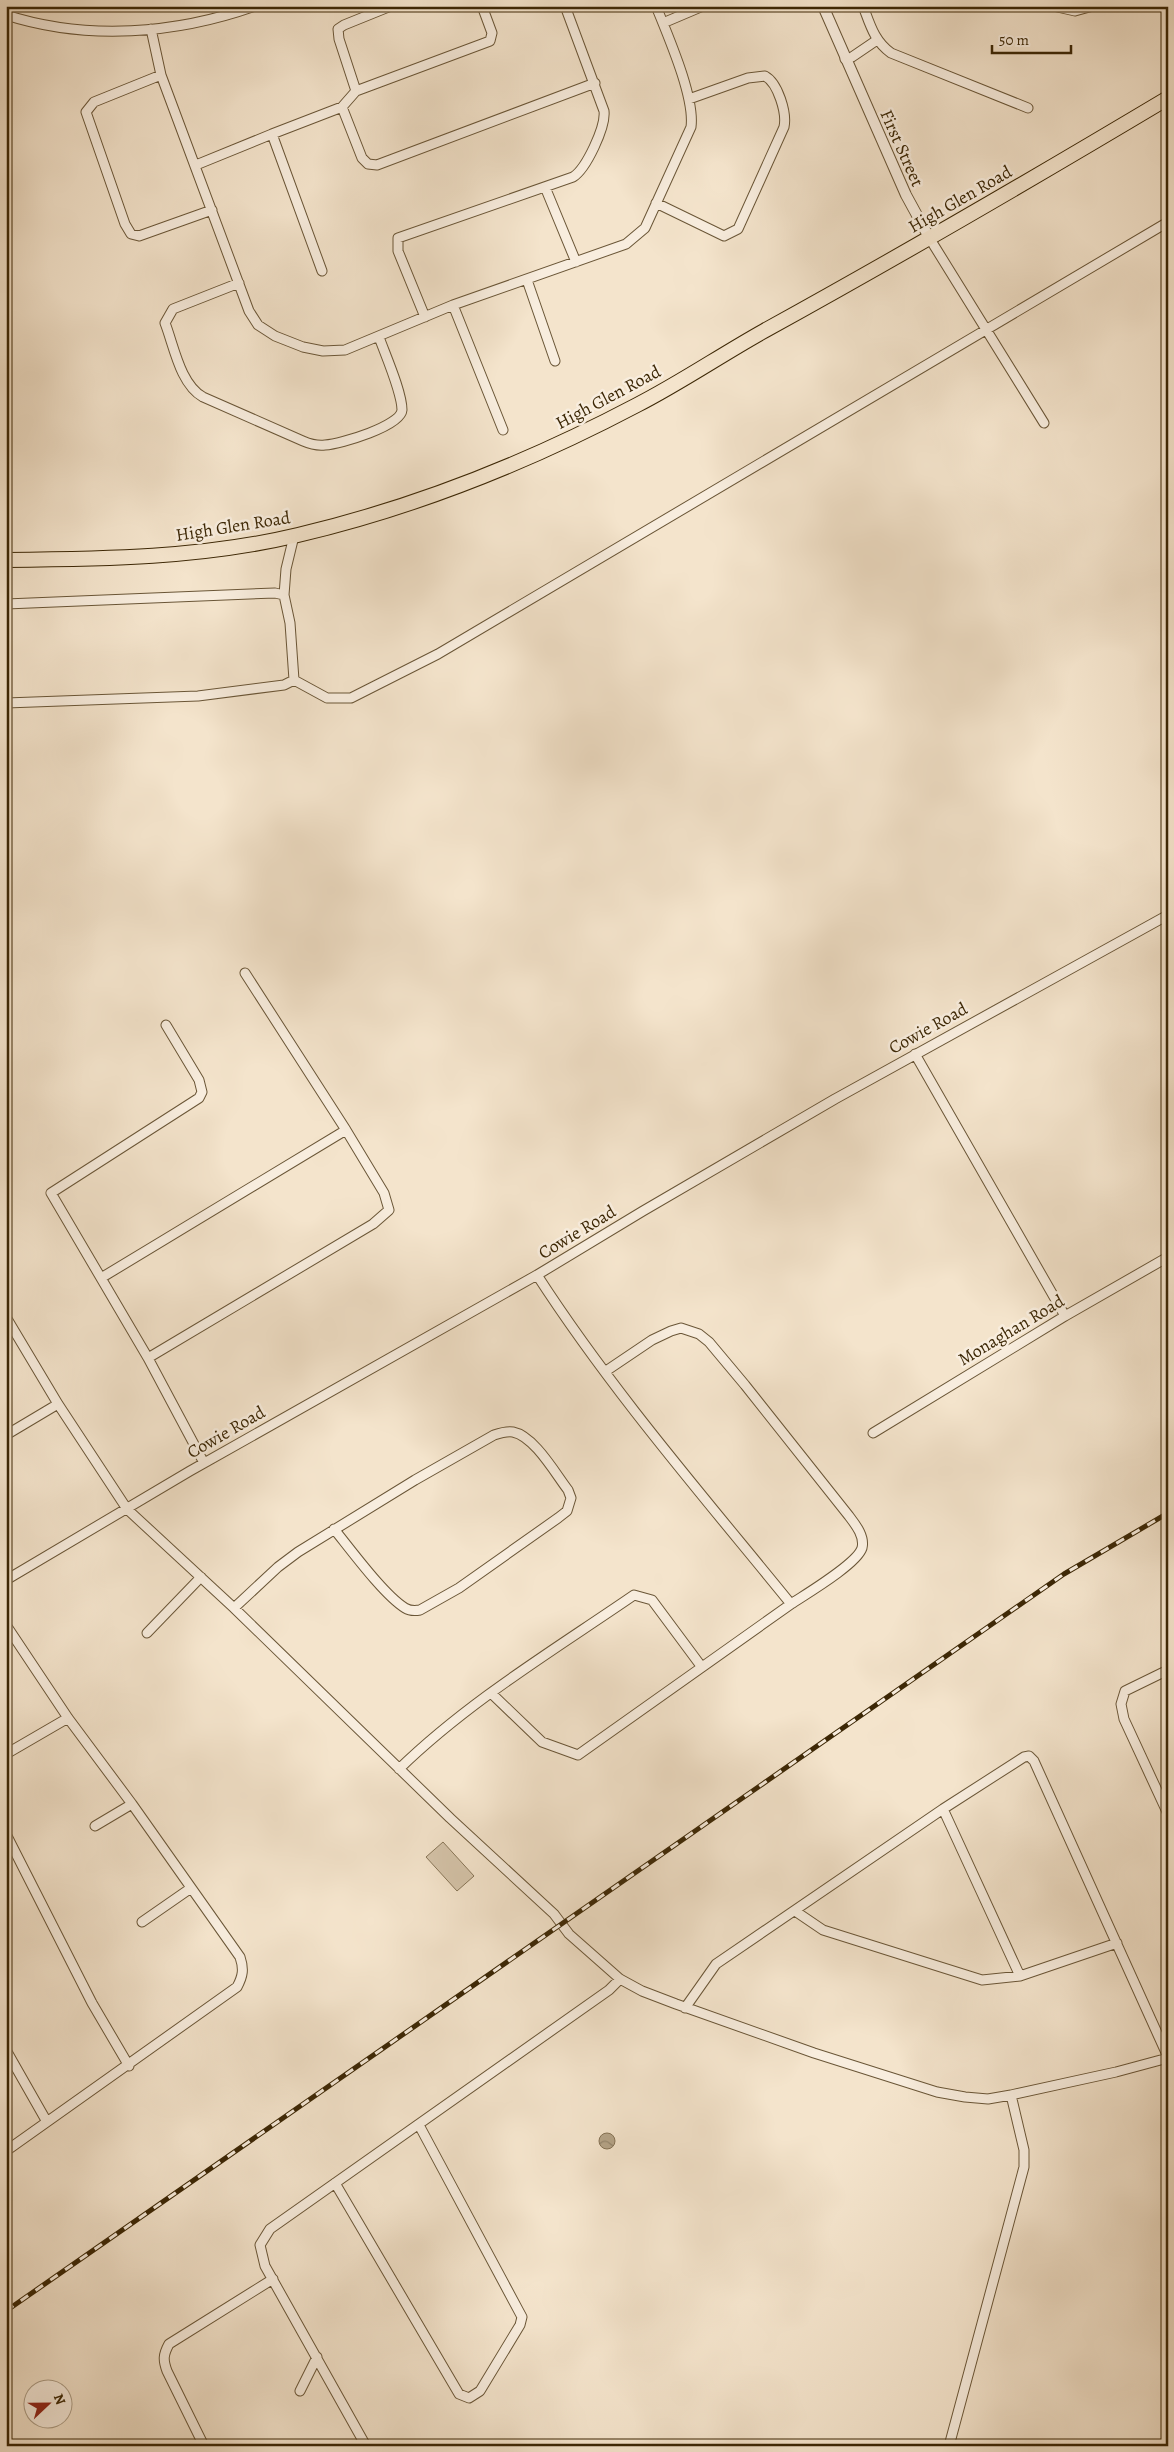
<svg xmlns="http://www.w3.org/2000/svg" width="1174" height="2452" viewBox="0 0 1174 2452" font-family="Alegreya,serif">
<style>
.garden{fill:#d5c4aa;stroke:#887658}
.water{fill:url(#water-waves);stroke:#857254}
.lines{fill:none;stroke-linecap:round;stroke-linejoin:round}
.minor-casing{stroke:#6a5637;stroke-width:11}
.tertiary-casing{stroke:#6a5637;stroke-width:12}
.primary-casing{stroke:#3c2705;stroke-width:16}
.minor{stroke:#f8edde;stroke-width:9}
.tertiary{stroke:#f8edde;stroke-width:10}
.primary{stroke:#f4e4cc;stroke-width:14}
.rail-casing{stroke:#3c2705;stroke-width:5}
.rail{stroke:#f8edde;stroke-width:3;stroke-dasharray:9;stroke-linecap:butt}
.labels{text-anchor:middle;stroke-width:5;stroke-linejoin:round;paint-order:stroke}
.street-label{font-size:18px;fill:#3c2705;stroke:#f8edde}
</style>
<defs>
<pattern id="water-waves" width="16" height="10" patternUnits="userSpaceOnUse" patternTransform="scale(1.25)"><rect width="16" height="10" fill="#b5a488"/><path d="M0 5q4-4 8 0t8 0" fill="none" stroke="#94866d"/></pattern>
</defs>
<rect width="100%" height="100%" fill="#f4e4cc"/>
<filter id="stains"><feTurbulence type="fractalNoise" baseFrequency=".004" numOctaves="4"/><feColorMatrix values="0 0 0 0 .2 0 0 0 0 .09 0 0 0 0 .02 0 0 0 .5 -.17"/></filter>
<radialGradient id="worn" r=".72"><stop offset=".6" stop-color="#630" stop-opacity="0"/><stop offset="1" stop-color="#630" stop-opacity=".3"/></radialGradient>
<path class="garden" d="M443 1842 474 1876 457 1891 426 1857Z"/>
<path class="water" d="M599 2141a8 8 0 1 1 16 0a8 8 0 1 1-16 0Z"/>
<g class="lines">
<defs>
<path id="minor" d="M863 6C870 24 874 41 891 53L1028 108
M1053 6 1075 11 1093 6
M6 15C87 41 176 34 255 6
M663 23 703 6
M151 29 161 75 249 311 258 325 275 336 303 347 323 351 345 350 453 305 626 244 645 228 691 127C695 97 668 36 656 6
M845 59 852 57 877 40
M161 75 94 102 86 112 125 224 131 234 139 236 212 210
M356 91 339 39 338 29 344 25 391 6
M342 107 356 91 490 41 492 33 482 6
M196 165 272 134
M545 187 576 262
M656 203 724 236 738 229 784 127C787 113 778 83 765 76L748 78 689 99
M930 239 1044 423
M322 271 272 134 342 107 362 158 368 164 377 165 595 83
M527 280 555 361
M239 283 173 309 165 323C174 346 180 384 203 397L303 441C310 444 317 446 325 445 341 444 401 426 402 410 402 392 385 354 379 337
M453 305 503 430
M425 317 398 251V238L573 177C586 169 606 127 604 111L565 6
M6 604 275 593 284 595
M294 680 327 698H351L438 654 1168 222
M294 680 290 623 284 595 286 569 294 536
M6 703 198 696 284 685 294 680
M166 1025 199 1080 202 1092 199 1098 51 1193 148 1358 204 1463
M915 1054 1065 1316
M101 1278 346 1130
M6 1317 58 1404 127 1509 234 1608 450 1818 554 1914 569 1934 620 1979 642 1991 676 2004 814 2053 937 2092 965 2097 988 2099 1011 2095 1116 2072 1168 2058
M148 1358 373 1224 389 1210 384 1193 346 1130 245 973
M606 1371 652 1340 671 1331 681 1328 699 1334 709 1342 745 1385 849 1516C855 1524 865 1536 862 1548 857 1564 806 1594 791 1604
M873 1433 1065 1316 1168 1257
M6 1435 58 1404
M6 1580 190 1471 537 1275 643 1211 835 1099 1168 915
M234 1608 278 1567 298 1552 415 1480 494 1435C500 1433 506 1431 513 1432 534 1436 555 1473 568 1490L571 1498 567 1511 558 1518 459 1588 420 1610C415 1611 410 1611 405 1608 384 1595 351 1550 334 1529
M6 1625 68 1718 132 1804 240 1957C244 1969 243 1976 237 1987L6 2151
M147 1633 201 1577
M1168 1670 1125 1691 1121 1704 1124 1719 1168 1814
M491 1693 542 1742 578 1755 791 1604C704 1497 612 1391 537 1275
M6 1754 68 1718
M399 1769C469 1701 554 1650 634 1595L652 1600 701 1666
M943 1809 1020 1976
M95 1826 132 1804
M6 1834 92 2003 129 2066
M795 1911 823 1930 982 1980 1020 1976 1117 1943
M142 1922 191 1888
M685 2008 716 1964 943 1809 1024 1757 1029 1756 1034 1761 1168 2057
M6 2050 47 2122
M335 2183 459 2394 469 2398 480 2391 520 2325 522 2317 419 2125
M300 2391 317 2357
M204 2446 167 2371C163 2360 163 2355 169 2344L273 2279
M366 2446 265 2266 260 2245 270 2229 609 1990 620 1979
M949 2446 1024 2167V2150L1011 2095"/>
<path id="tertiary" d="M823 6 906 195 930 239"/>
<path id="primary" d="M6 560C104 559 202 558 298 535 417 507 529 462 637 405 680 383 721 355 764 331 900 256 1034 178 1168 98"/>
</defs>
<use href="#minor" class="minor-casing"/>
<use href="#tertiary" class="tertiary-casing"/>
<use href="#primary" class="primary-casing"/>
<use href="#minor" class="minor"/>
<use href="#tertiary" class="tertiary"/>
<use href="#primary" class="primary"/>
<defs>
<path id="rail" d="M6 2311 1064 1574 1168 1513"/>
</defs>
<use href="#rail" class="rail-casing"/>
<use href="#rail" class="rail"/>
</g>
<g class="labels">
<g class="street-label">
<text transform="translate(902 148) rotate(66)" y="6">First Street</text>
<text transform="translate(960 199) rotate(-30)" y="6">High Glen Road</text>
<text transform="translate(608 397) rotate(-28)" y="6">High Glen Road</text>
<text transform="translate(233 526) rotate(-9)" y="6">High Glen Road</text>
<text transform="translate(928 1028) rotate(-29)" y="6">Cowie Road</text>
<text transform="translate(577 1232) rotate(-31)" y="6">Cowie Road</text>
<text transform="translate(1011 1330) rotate(-31)" y="6">Monaghan Road</text>
<text transform="translate(226 1432) rotate(-30)" y="6">Cowie Road</text>
</g>
</g>
<rect width="1174" height="2452" fill="none" stroke="#f4e4cc" stroke-width="25"/>
<rect x="8" y="8" width="1159" height="2437" fill="none" stroke="#3c2705" stroke-width="2.5"/>
<rect x="12" y="12" width="1149" height="2427" fill="none" stroke="#3c2705"/>
<g transform="translate(48 2404) rotate(68)"><circle r="24" fill="#f8edde" stroke="#ad9e87"/>
<path d="M0-4L9 19L0 12L-9 19Z" fill="#8f2418"/>
<text y="-8" font-size="14" font-weight="bold" text-anchor="middle" fill="#3c2705">N</text>
</g>
<path d="M992 45v8h79v-8" fill="none" stroke="#3c2705" stroke-width="2.5"/>
<text x="999" y="45" font-size="15" fill="#3c2705" stroke="#f8edde" stroke-width="4" paint-order="stroke">50 m</text>
<rect width="100%" height="100%" filter="url(#stains)"/>
<rect width="100%" height="100%" fill="url(#worn)"/>
</svg>
